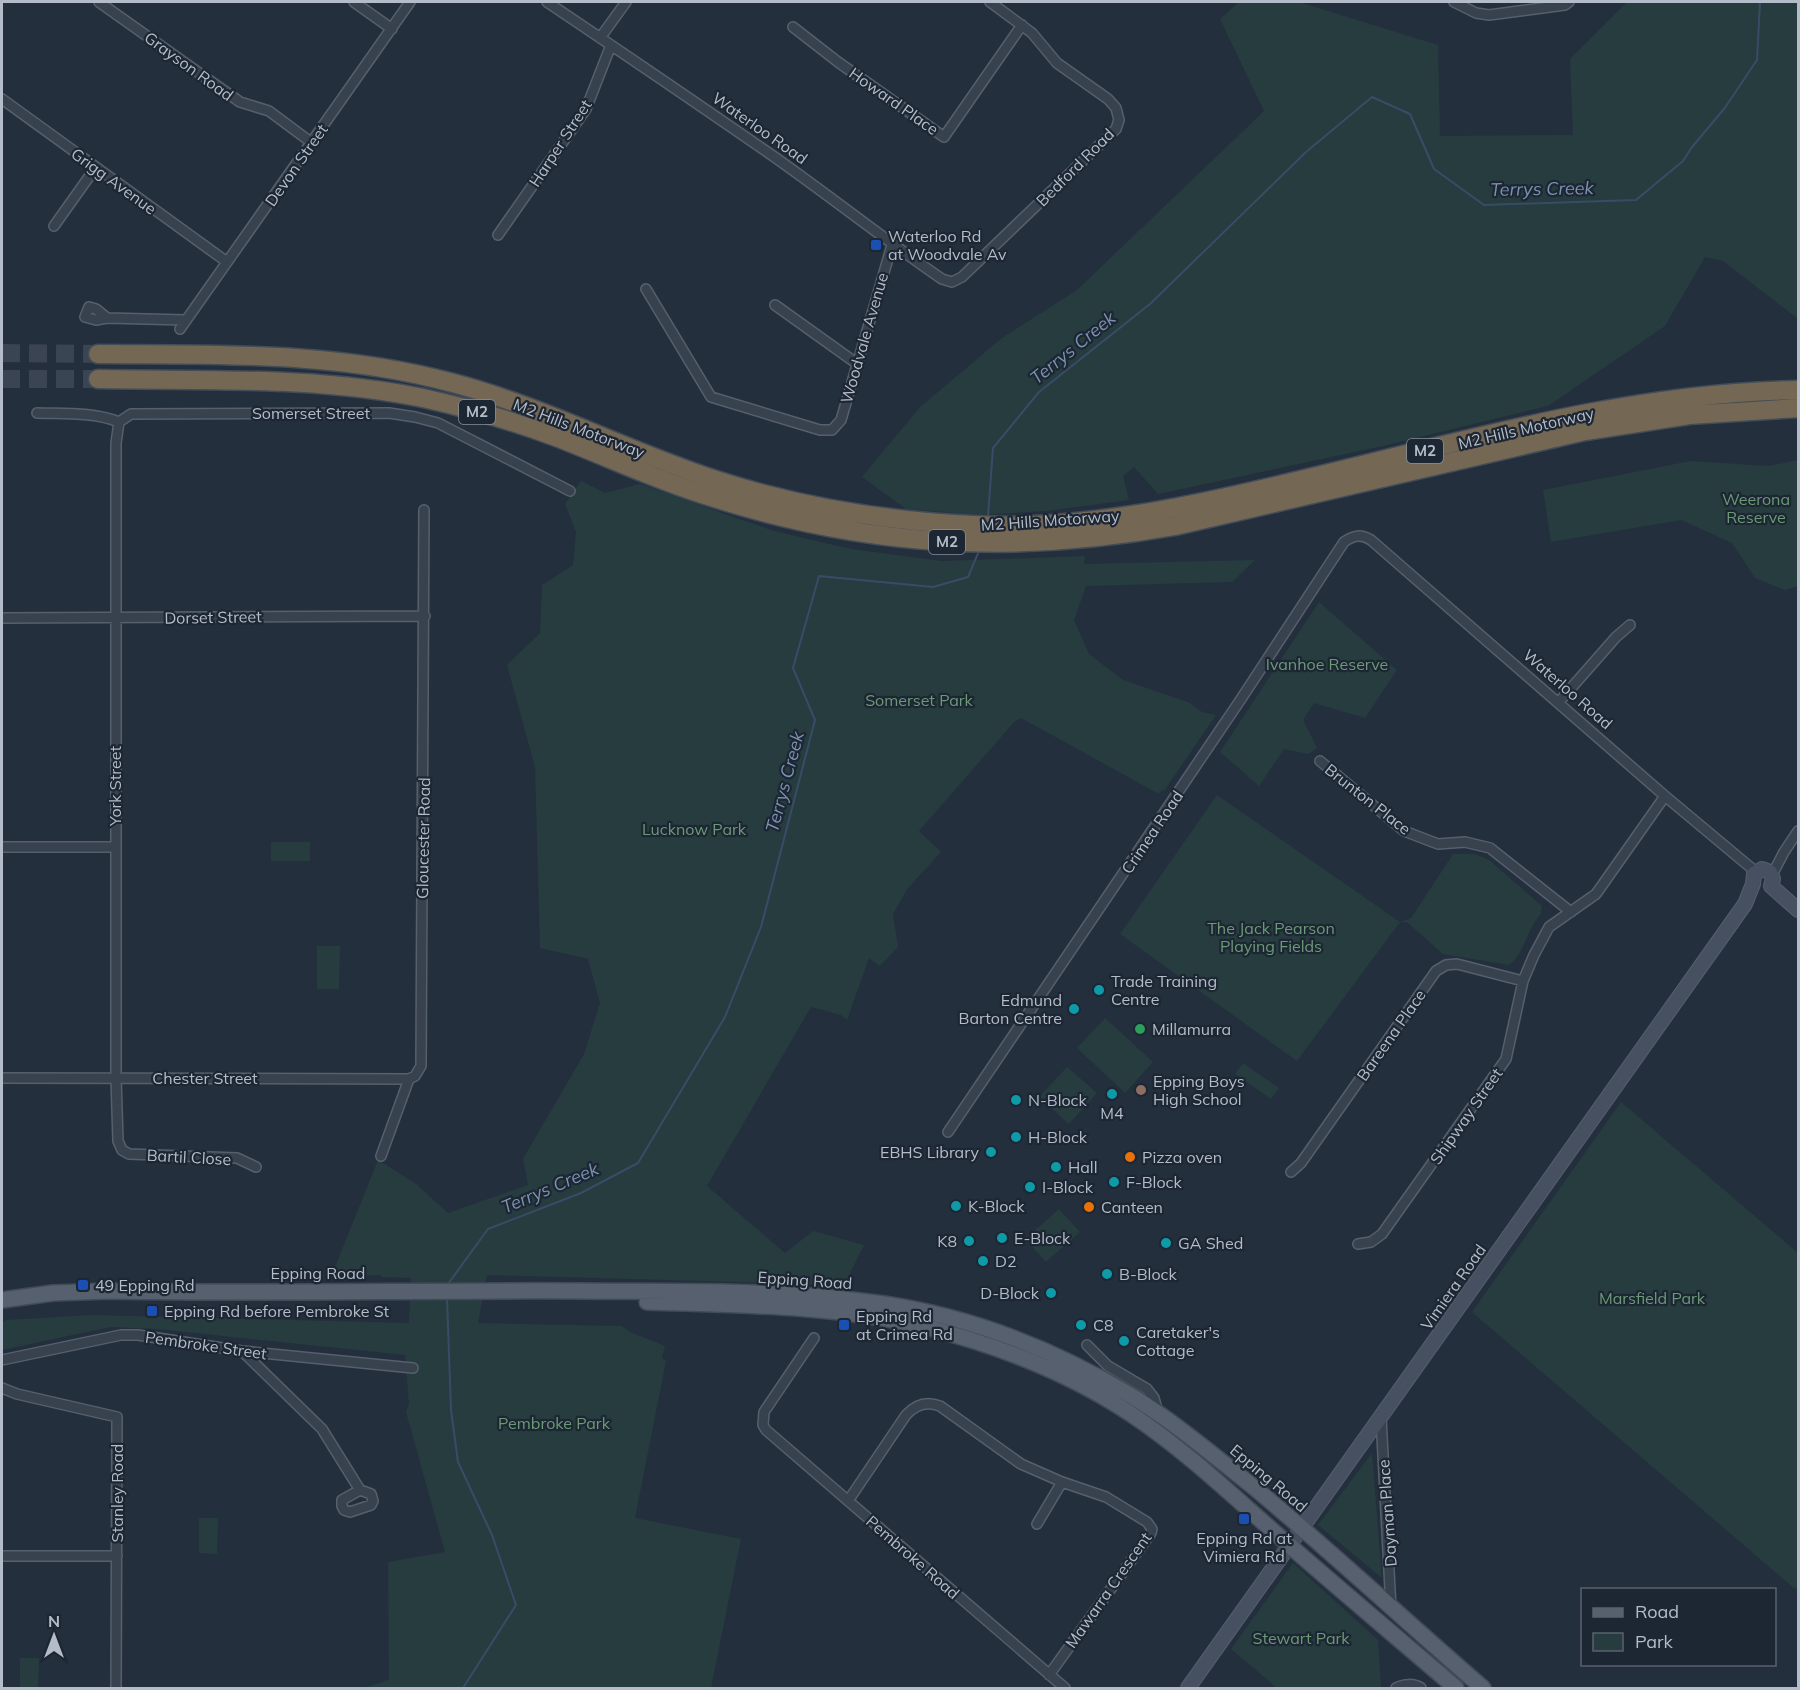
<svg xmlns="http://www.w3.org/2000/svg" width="1800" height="1690" viewBox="0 0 1800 1690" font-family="Mulish,sans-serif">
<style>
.green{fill:#263c3f}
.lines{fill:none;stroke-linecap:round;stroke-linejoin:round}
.stream{stroke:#394c67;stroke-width:2}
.highway-tunnel{stroke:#3a4453;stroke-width:18;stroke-dasharray:18 9;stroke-linecap:butt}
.street-casing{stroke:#565f6c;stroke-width:12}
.secondary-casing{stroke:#565f6c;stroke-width:16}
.primary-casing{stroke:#414a57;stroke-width:18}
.highway-casing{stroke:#434c59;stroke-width:21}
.street{stroke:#38414e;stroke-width:9}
.secondary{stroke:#465061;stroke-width:14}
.primary{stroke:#56606e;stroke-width:15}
.highway{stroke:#746855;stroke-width:18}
.transit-dot{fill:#1a4fb4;stroke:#1d2633;stroke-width:2}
.culture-dot{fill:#0f9aa8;stroke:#1d2633;stroke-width:2}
.leisure-dot{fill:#2e9e5b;stroke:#1d2633;stroke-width:2}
.education-dot{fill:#8d6e63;stroke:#1d2633;stroke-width:2}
.food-dot{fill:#e8710a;stroke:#1d2633;stroke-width:2}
.labels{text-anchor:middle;stroke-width:4.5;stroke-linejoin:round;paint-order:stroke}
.shield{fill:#1d2633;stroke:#878f9c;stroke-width:1.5}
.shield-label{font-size:15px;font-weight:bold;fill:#b4bcc9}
.street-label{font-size:16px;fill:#b4bcc9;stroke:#1d2633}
.poi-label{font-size:16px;fill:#b4bcc9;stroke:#1d2633;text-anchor:start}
.park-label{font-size:16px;fill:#6b9a76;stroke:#1d2633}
.water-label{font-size:18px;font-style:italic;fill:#7c92b1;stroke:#1d2633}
</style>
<rect width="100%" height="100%" fill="#242f3e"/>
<path class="green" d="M1239 2H1299L1438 45 1440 136 1573 135 1570 59 1627 2H1798V319L1723 261 1705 257 1665 326 1548 406 1383 446 1158 494 1134 467 1123 476 1129 500 1047 511 979 515 906 509 862 477 920 407 1002 338 1077 290 1264 111 1220 19Z
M1798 460V586L1785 590 1755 578 1732 543 1681 520 1551 542 1543 490 1691 461 1769 466Z
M581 481 605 493 640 484 774 531 851 549 942 561 1085 556 1084 564 1255 560 1232 582 1086 586 1074 620 1089 654 1123 680 1188 702 1202 712 1216 715 1164 791 1162 790 1159 794 1021 718 1014 722 919 831 941 852 908 888 893 914 898 947 880 966 869 958 847 1020 841 1015 811 1007 707 1186 785 1253 813 1231 864 1245 844 1285 487 1275 478 1323 622 1326 630 1332 665 1346 662 1358 666 1361 635 1518 741 1539 711 1688H363L389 1680 388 1562 445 1552 406 1412 409 1404 405 1355 157 1329 111 1327 2 1350V1322L7 1320 92 1315 409 1323 411 1278 381 1277 382 1275 331 1277 378 1160 415 1183 448 1213 528 1185 523 1159 584 1054 600 1003 588 959 540 948 535 767 507 665 540 633 542 585 573 565 576 532 565 504Z
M1319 602 1397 670 1365 718 1314 703 1303 720 1317 748 1309 754 1284 749 1259 786 1220 752Z
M1217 795 1400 922 1411 918 1453 854H1475L1489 860 1542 906 1541 914C1527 928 1525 953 1509 965L1443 954 1407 922H1400L1297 1061 1120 934Z
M271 842H310V861H271Z
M317 946H340L339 989H317Z
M1105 1018 1153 1062 1125 1093 1077 1048Z
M1243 1063 1279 1088 1271 1099 1235 1074Z
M1067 1067 1097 1093 1069 1124 1039 1097Z
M1621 1102 1798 1253V1586L1795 1589 1472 1312Z
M1059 1209 1080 1232 1046 1262 1025 1239Z
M1372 1453 1382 1578 1318 1525Z
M199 1518H218L217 1554 199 1553Z
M1293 1563 1378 1640 1381 1688H1277L1231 1649Z
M20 1658H39L38 1688H20Z"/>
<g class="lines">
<path class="stream" d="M988 517 993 448 1039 392 1150 304 1306 152 1372 97 1410 114 1434 169 1484 205 1636 200 1683 161 1692 147 1724 109 1757 60 1760 2
M448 1284 488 1229 581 1193 638 1163 725 1017 761 927 815 720 793 668 819 576 933 587 968 577 979 551
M447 1298 451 1410 458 1462 492 1535 516 1605 463 1688"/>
<path class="highway-tunnel" d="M2 353 98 354
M2 379H98"/>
<defs>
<path id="street" d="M99 2 240 102 269 111 312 143
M354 2 392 29
M547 2C623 53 698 104 773 156 830 196 885 240 942 279L952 282 962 277 1116 129 1119 120 1116 108 1108 99 1057 63 1032 33 990 2
M1454 2 1476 13 1489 15 1565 5 1569 2
M793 27 838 62 944 137 1022 25
M600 38 626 2
M2 99 227 262
M54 226 96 167
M498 235 586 109 611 45
M646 289 711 397 820 430H832L841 420 892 245
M775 305 856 363
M107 318 96 309 89 307 85 317 96 320 107 318 186 320
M180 329 410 2
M37 413C64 414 94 412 119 422L131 414 389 413 415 417 438 423 570 491
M119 422 116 443V1078L118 1141 122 1150 129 1154 237 1158 256 1167
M2 618 425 616
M1558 703 1616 637 1630 625
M1320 761 1404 831 1438 844 1465 842 1490 848 1571 912
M2 847H116
M1772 875 1784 852 1798 831
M2 1078 409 1079
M948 1132 1241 699 1344 542C1354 535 1361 534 1371 540L1665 796 1756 872
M381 1156 409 1079 415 1076 421 1066 424 510
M1291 1172 1301 1163 1436 971 1446 965 1457 964 1523 981
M1358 1244 1371 1242 1382 1234 1506 1059 1523 981 1534 955 1549 927 1596 894 1665 796
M814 1338 764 1412 763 1425 766 1430 1065 1688
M1087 1345 1108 1366 1147 1389 1154 1398 1158 1413
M242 1351 322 1429 360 1490
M2 1360 121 1335H138L242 1351 413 1368
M2 1388 17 1394 117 1417 116 1688
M1381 1417 1391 1609
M360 1490 371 1494 373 1501 371 1505 350 1512 344 1510 342 1506V1500Z
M848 1501 906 1415C916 1404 927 1401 940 1406L1021 1464 1062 1482 1106 1497 1147 1522 1152 1529 1151 1533 1049 1675
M1037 1524 1062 1482
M2 1556H117
M1396 1688C1403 1684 1414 1683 1421 1688"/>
<path id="secondary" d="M1771 886 1798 910
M1188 1688 1745 904 1753 884 1754 874 1762 869 1770 872 1773 879 1771 886"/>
<path id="primary" d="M2 1300 53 1293 109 1291C267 1294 425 1290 583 1291 683 1292 785 1289 884 1304 971 1317 1055 1350 1130 1395 1173 1421 1212 1454 1251 1485 1330 1550 1405 1621 1483 1688
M647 1302C737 1305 832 1305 921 1326 994 1344 1068 1372 1131 1414 1188 1452 1237 1500 1289 1545 1344 1593 1400 1640 1456 1688"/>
<path id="highway" d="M98 354C219 355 335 351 453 383 544 407 627 451 716 480 799 507 886 521 973 525 1081 530 1188 507 1292 482 1458 443 1627 392 1798 390
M98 379C206 381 317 376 423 398 468 408 513 421 556 437 608 457 658 481 711 497 868 547 1013 555 1175 526L1585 431 1689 415 1798 408"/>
</defs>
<use href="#street" class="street-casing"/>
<use href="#secondary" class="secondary-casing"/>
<use href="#primary" class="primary-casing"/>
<use href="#highway" class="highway-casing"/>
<use href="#street" class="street"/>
<use href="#secondary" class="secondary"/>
<use href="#primary" class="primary"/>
<use href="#highway" class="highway"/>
</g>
<g class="transit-dot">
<rect x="870" y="239" width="12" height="12" rx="3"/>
<rect x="77" y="1279" width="12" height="12" rx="3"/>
<rect x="146" y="1305" width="12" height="12" rx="3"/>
<rect x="838" y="1319" width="12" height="12" rx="3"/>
<rect x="1238" y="1513" width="12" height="12" rx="3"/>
</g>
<g class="culture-dot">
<circle cx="1099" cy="990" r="6"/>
<circle cx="1074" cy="1009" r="6"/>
<circle cx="1112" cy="1094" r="6"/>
<circle cx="1016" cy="1100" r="6"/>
<circle cx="1016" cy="1137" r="6"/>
<circle cx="991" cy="1152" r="6"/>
<circle cx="1056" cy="1167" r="6"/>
<circle cx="1114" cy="1182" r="6"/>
<circle cx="1030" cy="1187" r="6"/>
<circle cx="956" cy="1206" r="6"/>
<circle cx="1002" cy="1238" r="6"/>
<circle cx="969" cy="1241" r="6"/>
<circle cx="1166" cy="1243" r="6"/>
<circle cx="983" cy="1261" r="6"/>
<circle cx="1107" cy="1274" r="6"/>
<circle cx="1051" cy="1293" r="6"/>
<circle cx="1081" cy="1325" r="6"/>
<circle cx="1124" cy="1341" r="6"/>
</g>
<circle class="leisure-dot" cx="1140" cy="1029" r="6"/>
<circle class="education-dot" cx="1141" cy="1090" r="6"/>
<g class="food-dot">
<circle cx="1130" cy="1157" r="6"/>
<circle cx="1089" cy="1207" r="6"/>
</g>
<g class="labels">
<g class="shield">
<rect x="459" y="400" width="36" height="24" rx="4.5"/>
<rect x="1407" y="439" width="36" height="24" rx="4.5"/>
<rect x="929" y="530" width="36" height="24" rx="4.5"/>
</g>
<g class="shield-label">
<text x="477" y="417">M2</text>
<text x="1425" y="456">M2</text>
<text x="947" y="547">M2</text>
</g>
<g class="street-label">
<text transform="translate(189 66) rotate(36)" y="6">Grayson Road</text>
<text transform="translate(894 101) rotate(35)" y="6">Howard Place</text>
<text transform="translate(760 128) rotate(35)" y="6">Waterloo Road</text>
<text transform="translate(560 143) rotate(-57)" y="6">Harper Street</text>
<text transform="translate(296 165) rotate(-55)" y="6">Devon Street</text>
<text transform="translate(1075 167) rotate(-45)" y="6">Bedford Road</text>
<text transform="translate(114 181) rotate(36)" y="6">Grigg Avenue</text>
<text transform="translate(864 338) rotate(-74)" y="6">Woodvale Avenue</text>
<text x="311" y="419">Somerset Street</text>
<text transform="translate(579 428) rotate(21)" y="6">M2 Hills Motorway</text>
<text transform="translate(1526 428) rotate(-13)" y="6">M2 Hills Motorway</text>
<text transform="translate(1050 520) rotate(-4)" y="6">M2 Hills Motorway</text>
<text transform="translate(213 617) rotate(-1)" y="6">Dorset Street</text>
<text transform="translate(1568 689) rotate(41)" y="6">Waterloo Road</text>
<text transform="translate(115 786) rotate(-90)" y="6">York Street</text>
<text transform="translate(1368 799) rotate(38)" y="6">Brunton Place</text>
<text transform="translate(1152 832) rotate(-56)" y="6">Crimea Road</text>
<text transform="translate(423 838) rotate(-89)" y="6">Gloucester Road</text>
<text transform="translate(1391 1035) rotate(-55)" y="6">Bareena Place</text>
<text x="205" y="1084">Chester Street</text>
<text transform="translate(1466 1116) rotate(-55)" y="6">Shipway Street</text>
<text transform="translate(189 1157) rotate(3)" y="6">Bartil Close</text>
<text x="318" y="1279">Epping Road</text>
<text transform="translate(805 1280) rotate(4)" y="6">Epping Road</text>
<text transform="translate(1453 1287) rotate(-55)" y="6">Vimiera Road</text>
<text transform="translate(206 1345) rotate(8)" y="6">Pembroke Street</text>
<text transform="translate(1269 1478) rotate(40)" y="6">Epping Road</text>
<text transform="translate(117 1493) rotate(-90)" y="6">Stanley Road</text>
<text transform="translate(1387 1513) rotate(-94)" y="6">Dayman Place</text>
<text transform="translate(913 1557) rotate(41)" y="6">Pembroke Road</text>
<text transform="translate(1108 1590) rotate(-55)" y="6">Mawarra Crescent</text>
</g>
<g class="poi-label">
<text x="888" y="242">Waterloo Rd<tspan x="888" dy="18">at Woodvale Av</tspan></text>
<text x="1111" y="987">Trade Training<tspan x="1111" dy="18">Centre</tspan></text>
<text x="1062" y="1006" text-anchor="end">Edmund<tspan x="1062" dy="18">Barton Centre</tspan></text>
<text x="1152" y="1035">Millamurra</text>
<text x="1153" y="1087">Epping Boys<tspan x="1153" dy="18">High School</tspan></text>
<text x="1028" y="1106">N-Block</text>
<text x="1112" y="1119" text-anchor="middle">M4</text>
<text x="1028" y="1143">H-Block</text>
<text x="979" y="1158" text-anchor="end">EBHS Library</text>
<text x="1142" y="1163">Pizza oven</text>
<text x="1068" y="1173">Hall</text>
<text x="1126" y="1188">F-Block</text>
<text x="1042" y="1193">I-Block</text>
<text x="968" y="1212">K-Block</text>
<text x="1101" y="1213">Canteen</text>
<text x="1014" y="1244">E-Block</text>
<text x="957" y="1247" text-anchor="end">K8</text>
<text x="1178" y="1249">GA Shed</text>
<text x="995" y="1267">D2</text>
<text x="1119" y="1280">B-Block</text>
<text x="95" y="1291">49 Epping Rd</text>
<text x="1039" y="1299" text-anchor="end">D-Block</text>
<text x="164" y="1317">Epping Rd before Pembroke St</text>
<text x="856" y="1322">Epping Rd<tspan x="856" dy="18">at Crimea Rd</tspan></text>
<text x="1093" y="1331">C8</text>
<text x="1136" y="1338">Caretaker's<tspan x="1136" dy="18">Cottage</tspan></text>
<text x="1244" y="1544" text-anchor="middle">Epping Rd at<tspan x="1244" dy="18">Vimiera Rd</tspan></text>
</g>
<g class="park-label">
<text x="1756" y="505">Weerona<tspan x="1756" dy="18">Reserve</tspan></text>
<text x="1327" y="670">Ivanhoe Reserve</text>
<text x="919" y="706">Somerset Park</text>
<text x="694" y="835">Lucknow Park</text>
<text x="1271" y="934">The Jack Pearson<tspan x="1271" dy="18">Playing Fields</tspan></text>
<text x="1652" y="1304">Marsfield Park</text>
<text x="554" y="1429">Pembroke Park</text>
<text x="1301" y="1644">Stewart Park</text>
</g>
<g class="water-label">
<text transform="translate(1542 189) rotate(-1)" y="6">Terrys Creek</text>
<text transform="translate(1073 348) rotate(-39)" y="6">Terrys Creek</text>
<text transform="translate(785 782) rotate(-75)" y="6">Terrys Creek</text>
<text transform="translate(550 1188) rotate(-23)" y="6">Terrys Creek</text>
</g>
</g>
<rect width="1800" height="1690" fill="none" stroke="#b4bcc9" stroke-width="6"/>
<rect x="1581" y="1588" width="195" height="78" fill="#1d2633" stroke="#59626f" stroke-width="1.5"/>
<rect x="1593" y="1608" width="30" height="9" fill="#56606e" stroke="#59626f" stroke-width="1.5"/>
<text x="1635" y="1618" font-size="18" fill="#b4bcc9">Road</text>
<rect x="1593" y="1633" width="30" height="18" fill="#263c3f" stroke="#59626f" stroke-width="1.5"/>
<text x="1635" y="1648" font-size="18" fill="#b4bcc9">Park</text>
<g transform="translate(54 1636)" stroke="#1d2633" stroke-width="4.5" paint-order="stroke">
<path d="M0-4.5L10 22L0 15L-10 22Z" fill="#b4bcc9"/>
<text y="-9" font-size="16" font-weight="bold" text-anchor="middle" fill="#b4bcc9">N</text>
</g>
</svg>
